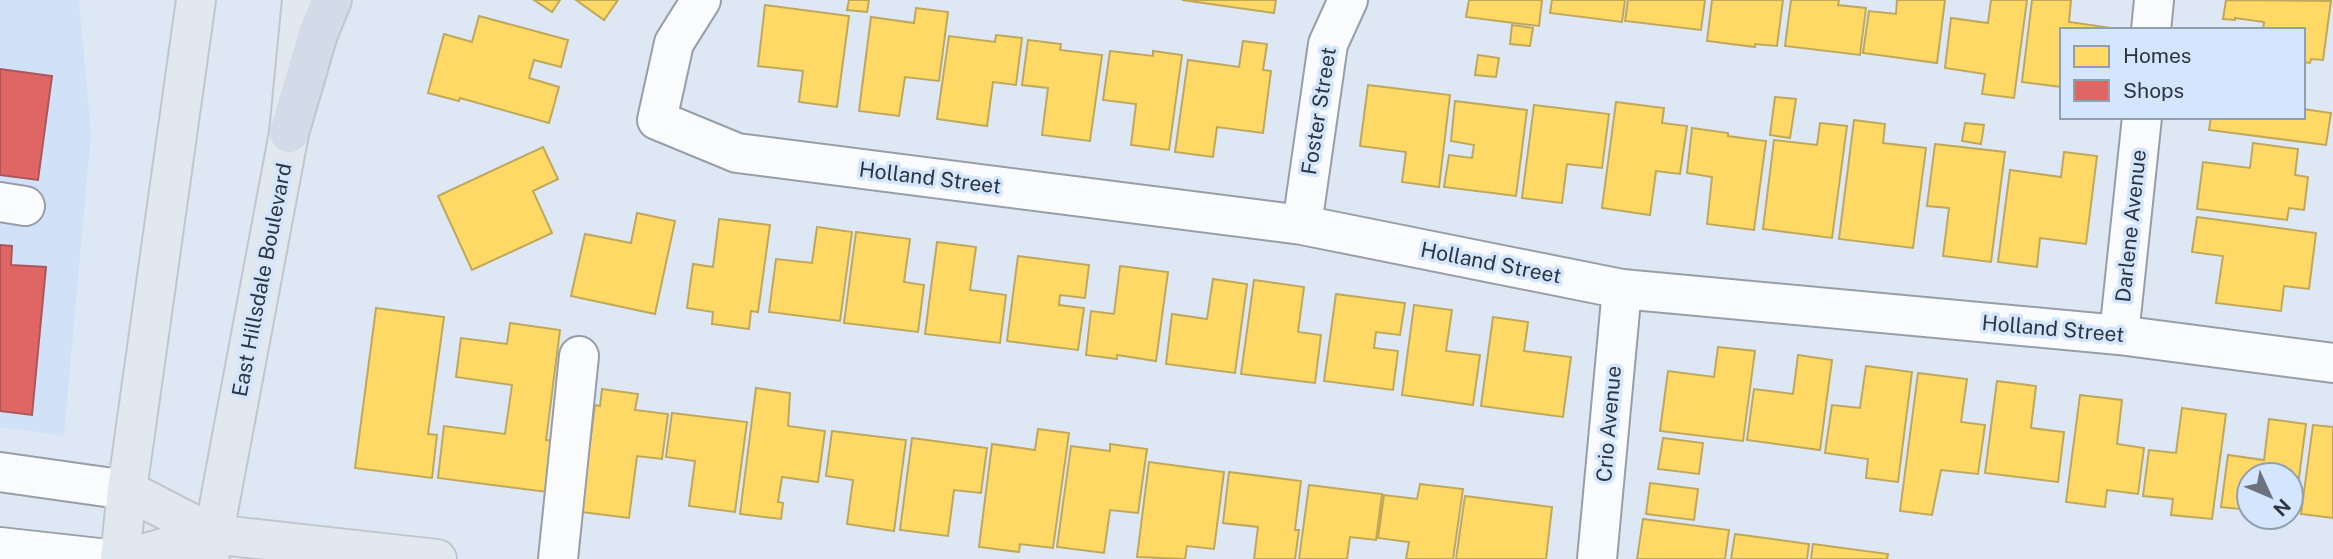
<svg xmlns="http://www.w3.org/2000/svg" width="2333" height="559" viewBox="0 0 2333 559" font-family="'Public Sans',sans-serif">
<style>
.built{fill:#d1e2f8}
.homes{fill:#ffd966;stroke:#c0a85a;stroke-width:2}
.shops{fill:#e06666;stroke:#ab575a;stroke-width:2}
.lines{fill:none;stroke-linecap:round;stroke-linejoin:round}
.minor-casing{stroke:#989ea8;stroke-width:42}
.major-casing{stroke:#c1c6cd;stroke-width:42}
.highway-casing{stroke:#c1c6cd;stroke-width:42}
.minor{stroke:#fafbfd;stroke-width:38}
.major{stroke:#e2e8f0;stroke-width:38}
.highway{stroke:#d2dbe7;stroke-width:38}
.labels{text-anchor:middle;stroke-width:7;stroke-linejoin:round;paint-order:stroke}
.street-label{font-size:21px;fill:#2e353e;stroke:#d4e6fe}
</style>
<rect width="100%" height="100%" fill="#dee7f4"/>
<path class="built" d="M0 0H79L91 133 64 436 0 427Z"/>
<path class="homes" d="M534 0H560L552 12Z
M576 0H618L604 20Z
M849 0H869L867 12 847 10Z
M1182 0H1276L1274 13Z
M1469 0H1542L1539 26 1466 17Z
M1552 0H1625L1622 22 1550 13Z
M1628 0H1705L1701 30 1625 21Z
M1712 0H1783L1777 46 1755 44V47L1707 41Z
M1791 0H1839L1838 5 1866 8 1860 55 1785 46Z
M1897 0H1945L1937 63 1863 53 1869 11 1896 14Z
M1991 0H2027L2014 98 1982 94 1985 74 1945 68 1951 18 1988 23Z
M2032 0H2071L2069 22 2112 28V30H2062V87L2022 82Z
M2226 0 2331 1 2323 60 2311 59 2310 63 2303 62V30H2263L2264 22 2235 18V20L2223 19Z
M765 5 849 16 837 107 799 102 803 71 758 66Z
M916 8 948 12 939 81 905 77 899 116 859 111 871 17 914 23Z
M479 16 568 40 561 67 534 60 529 78 559 87 549 123 460 98 459 101 428 93 444 34 472 42Z
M1512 25 1533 28 1530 46 1510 44Z
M996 35 1022 38 1016 85 993 82 987 126 937 119 949 36 995 42Z
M1028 40 1061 44 1060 50 1102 55 1090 141 1042 135 1048 88 1022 85Z
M1243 41 1267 44 1263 70 1271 71 1263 133 1217 127 1213 157 1175 152 1188 60 1239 67Z
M1110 51 1153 56V51L1182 55 1169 150 1131 145 1136 104 1103 100Z
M1478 55 1499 58 1496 77 1475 75Z
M1368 85 1450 95 1439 187 1402 182 1406 152 1360 146Z
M1775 97 1796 99 1790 138 1770 135Z
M1455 101 1527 110 1516 196 1444 187 1449 155 1472 158 1474 145 1451 141Z
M1616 102 1664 108 1662 123 1687 126 1680 174 1656 171 1650 215 1602 208Z
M1534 105 1609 114 1602 168 1567 164 1562 203 1522 198Z
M2303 109 2331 113 2326 145 2209 130 2211 117H2303Z
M1854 120 1885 124 1883 143 1926 148 1913 248 1839 239Z
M1820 123 1847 126 1832 238 1763 229 1774 140 1817 145Z
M1965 123 1984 125 1981 144 1962 141Z
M1692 128 1728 133V136L1766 141 1754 230 1707 224 1712 177 1687 173Z
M2253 143 2298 149 2295 175 2308 177 2304 210 2289 208 2287 220 2197 209 2203 162 2250 168Z
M1935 144 2005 152 1991 262 1943 256 1949 208 1927 206Z
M543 147 558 179 533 191 552 233 472 270 438 196Z
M2064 152 2097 156 2086 244 2040 238 2037 267 1998 262 2010 170 2061 177Z
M637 213 675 221 655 314 571 296 585 234 631 243Z
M2197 217 2316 233 2309 289 2284 286 2281 311 2216 303 2223 256 2192 252Z
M719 219 770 225 758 312 751 311 749 329 712 324 713 312 687 308 693 264 713 267Z
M817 227 852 232 840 321 769 312 776 259 812 263Z
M856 232 910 239 904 282 924 285 918 332 844 323Z
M937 242 976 247 970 290 1006 295 1000 343 925 334Z
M1018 256 1089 265 1085 298 1060 295 1059 305 1084 308 1078 350 1007 341Z
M1120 266 1168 272 1156 361 1117 355V359L1086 355 1091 311 1114 314Z
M1213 279 1247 284 1235 373 1166 364 1172 314 1207 319Z
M1254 280 1304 287 1298 332 1321 335 1315 383 1241 374Z
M1336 294 1405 303 1400 335 1376 332 1374 348 1398 351 1393 390 1324 381Z
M1414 305 1452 310 1446 351 1480 355 1473 405 1402 395Z
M376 308 444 317 428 434 437 435 432 478 355 468Z
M1493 317 1528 322 1524 351 1571 357 1563 417 1481 406Z
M510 323 560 330 546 440 561 441 555 493 438 478 444 426 505 434 512 385 456 377 461 338 507 344Z
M1718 347 1755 351 1743 441 1660 431 1668 371 1714 377Z
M1798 355 1832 360 1820 450 1747 440 1754 389 1793 394Z
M1866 366 1912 372 1898 482 1866 478 1868 459 1825 453 1832 405 1860 408Z
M1918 373 1967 379 1961 422 1985 425 1978 474 1941 470 1932 515 1900 511Z
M1997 381 2036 386 2031 428 2064 432 2058 482 1985 473Z
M756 388 790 393 788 426 825 431 818 482 782 477 778 502 783 503 781 519 740 514Z
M602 389 638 394 635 410 668 414 662 459 637 456 629 518 581 512 595 405 600 406Z
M2080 395 2122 400 2117 444 2144 448 2138 494 2107 490 2105 507 2066 502Z
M2182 408 2226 414 2212 519 2171 515 2173 499 2143 496 2149 450 2176 453Z
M672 413 747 422 735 512 689 506 695 461 666 457Z
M2269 419 2306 424 2294 516 2291 515V475H2249V510L2221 507 2228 455 2264 460Z
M2313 425 2333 427V518L2301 514Z
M1038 429 1069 433 1053 548 1020 544 1019 552 979 547 992 444 1035 450Z
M832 431 906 440 894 531 847 524 853 480 826 476Z
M912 438 987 448 981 493 954 490 948 536 900 530Z
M1663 438 1703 443 1699 474 1658 469Z
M1110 444 1147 449 1138 513 1110 510 1104 553 1057 547 1071 446 1110 451Z
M1149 462 1224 472 1214 549 1187 546 1185 559 1137 557Z
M1229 472 1301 481 1295 530H1299L1295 559H1254L1258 527 1223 523Z
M1650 483 1698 489 1694 520 1646 514Z
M1420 484 1463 489 1453 559H1406L1409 542 1378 538 1384 495 1417 499Z
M1309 485 1382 494 1376 540 1350 537 1347 559H1299Z
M1465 496 1552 507 1546 559H1456Z
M1643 519 1729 530 1725 559H1637Z
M1735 534 1809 544 1807 559H1731Z
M1813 544 1888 554 1887 559H1811Z"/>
<path class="shops" d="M0 69 52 76 38 180 0 175Z
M0 245 12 246 11 265 46 267 32 415 0 411Z"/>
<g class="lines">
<defs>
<path id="minor" d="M701 0 674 43 657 120 737 153 1302 225 1622 289 2119 335 2333 363
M2151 30 2154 0
M0 202 25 206
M1302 225 1328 44 1348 0
M2119 335 2142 117
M0 472 127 490
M0 547 108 559
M558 559 579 356
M1597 559 1622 289"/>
<path id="major" d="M127 490 212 534 437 559
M120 559 127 490 196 0
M125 559 212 534
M209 559 289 133 302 0"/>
<path id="highway" d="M289 133 318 34 332 0"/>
</defs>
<use href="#minor" class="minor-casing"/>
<use href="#major" class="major-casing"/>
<use href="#highway" class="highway-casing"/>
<use href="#minor" class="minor"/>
<use href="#major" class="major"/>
<use href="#highway" class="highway"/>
</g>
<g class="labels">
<g class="street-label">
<text transform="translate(1319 111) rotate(-81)" y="7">Foster Street</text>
<text transform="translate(930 178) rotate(7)" y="7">Holland Street</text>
<text transform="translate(2131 226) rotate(-84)" y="7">Darlene Avenue</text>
<text transform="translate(1491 263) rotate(11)" y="7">Holland Street</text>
<text transform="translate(262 280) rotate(-79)" y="7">East Hillsdale Boulevard</text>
<text transform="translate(2053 329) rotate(5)" y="7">Holland Street</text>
<text transform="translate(1609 424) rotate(-85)" y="7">Crio Avenue</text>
</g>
</g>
<rect x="2060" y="28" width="245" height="91" fill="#d4e6fe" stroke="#929fb1" stroke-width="2"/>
<rect x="2074" y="46" width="35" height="21" fill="#ffd966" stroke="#929fb1" stroke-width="2"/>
<text x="2123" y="63" font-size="21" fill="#2e353e">Homes</text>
<rect x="2074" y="80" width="35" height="21" fill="#e06666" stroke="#929fb1" stroke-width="2"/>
<text x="2123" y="98" font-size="21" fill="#2e353e">Shops</text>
<g transform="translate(2270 496) rotate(134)"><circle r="33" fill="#d4e6fe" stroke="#929fb1" stroke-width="2"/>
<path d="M0-5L12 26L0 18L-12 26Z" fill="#6c737e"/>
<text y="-10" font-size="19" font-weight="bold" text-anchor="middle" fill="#2e353e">N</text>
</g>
</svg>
